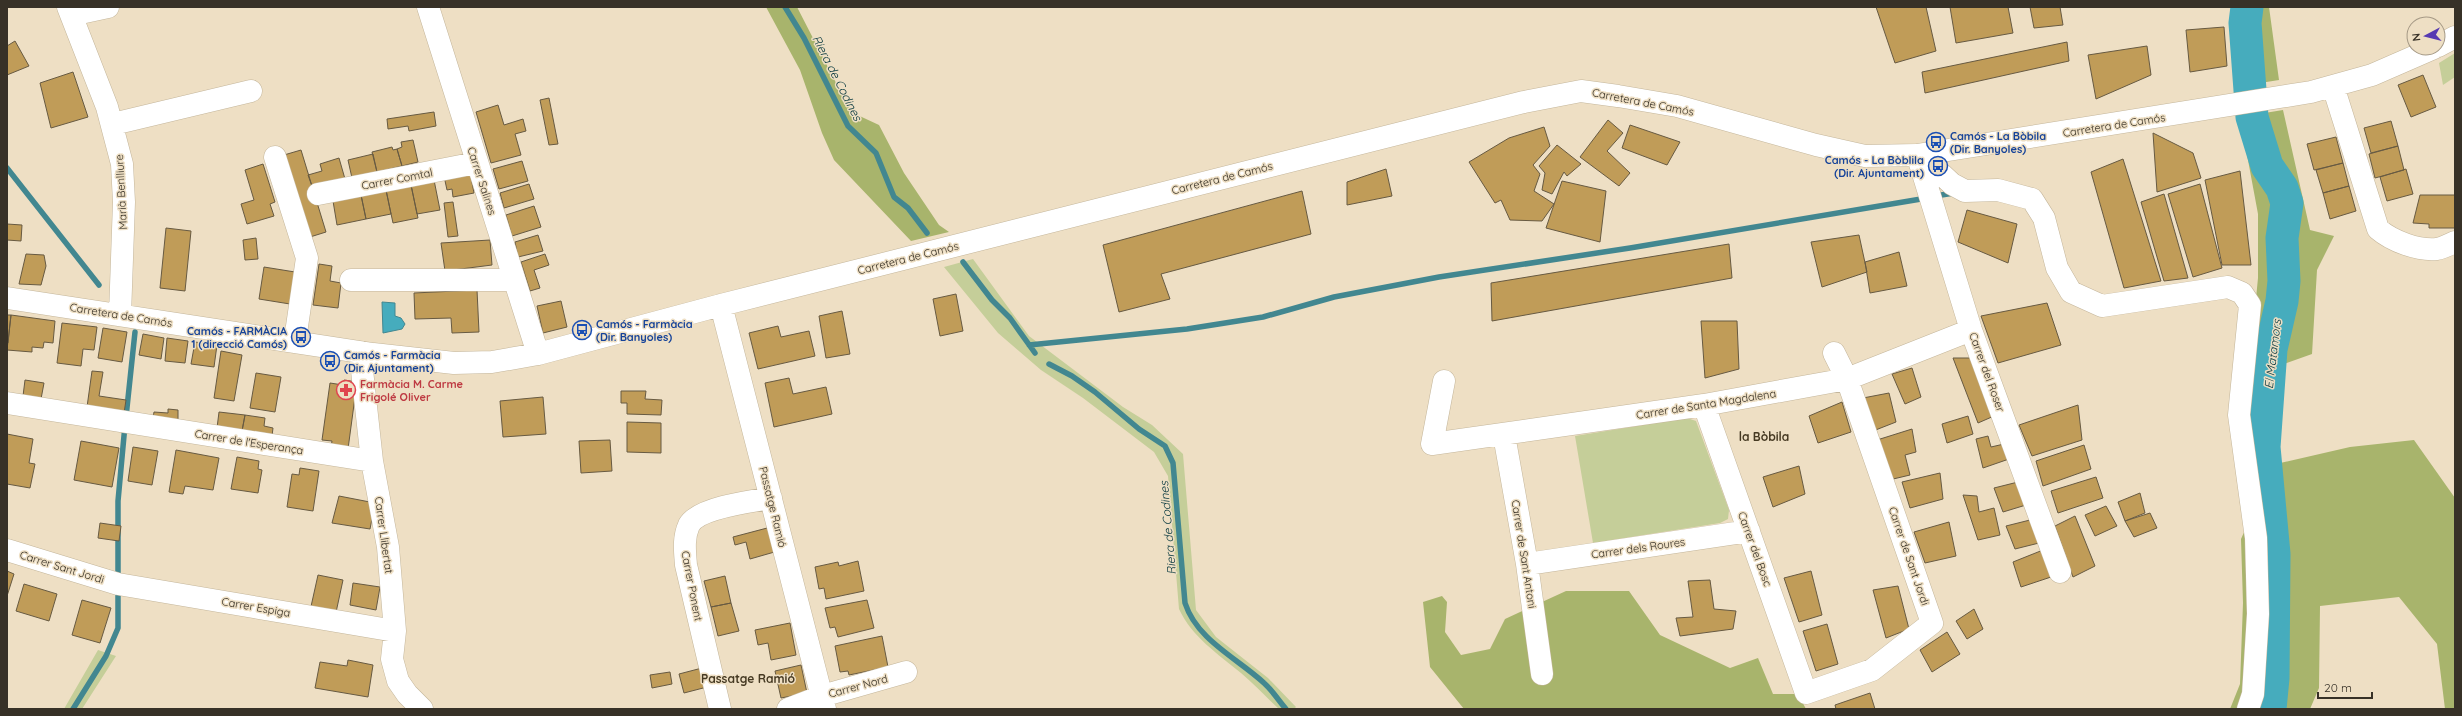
<svg xmlns="http://www.w3.org/2000/svg" width="2462" height="716" viewBox="0 0 2462 716" font-family="Quicksand,sans-serif">
<style>
.green{fill:#c5ce99}
.forest{fill:#a8b46c}
.water{fill:#46acbd;stroke:#428790}
.lines{fill:none;stroke-linecap:round;stroke-linejoin:round}
.stream{stroke:#428790;stroke-width:5.5}
.river{stroke:#46acbd;stroke-width:33}
.building{fill:#c09c58;stroke:#675a42}
.minor-casing{stroke:#c4b69b;stroke-width:23}
.minor{stroke:#fff;stroke-width:22}
.labels{text-anchor:middle;stroke-width:3;stroke-linejoin:round;paint-order:stroke}
.street-label{font-size:11px;fill:#373127;stroke:#eedfc4}
.transit-label{font-size:11px;font-weight:bold;fill:#164399;stroke:#eedfc4;text-anchor:start}
.health-label{font-size:11px;font-weight:bold;fill:#be3a42;stroke:#eedfc4;text-anchor:start}
.water-label{font-size:12px;font-style:italic;fill:#03353c;stroke:#eedfc4}
.neighbourhood-label{font-size:12px;font-weight:bold;fill:#453922;stroke:#eedfc4}
</style>
<rect width="100%" height="100%" fill="#eedfc4"/>
<path class="green" d="M2455 53V77L2443 85 2439 63Z
M973 259 1029 336 1123 407 1152 425 1183 454 1196 610 1216 637 1268 678 1296 707 1294 709H1279C1266 697 1254 684 1241 673 1218 654 1192 637 1179 609L1168 476 1154 452 1083 398 1041 370 998 333 944 267Z
M1687 418 1696 421 1729 510 1728 519 1720 523 1593 543 1575 436Z
M98 650 116 656 82 709H64Z"/>
<path class="forest" d="M766 7H797L851 112 879 125 904 173 939 225 949 232 911 241 834 160 822 133 800 70Z
M2233 7H2269L2279 80 2235 87C2230 60 2237 34 2233 7Z
M2283 110 2310 230 2334 236 2317 270 2312 354 2284 364 2275 430 2280 463 2350 447 2414 440 2455 498V709H2445L2437 644 2399 597 2320 606 2319 688 2310 709H2230L2240 684 2243 603 2241 539 2254 510 2244 421 2258 278V214L2240 117Z
M1566 591H1629L1660 635 1730 668 1758 658 1773 694H1798L1806 709H1464L1430 667 1423 602 1442 596 1447 602 1445 632 1461 655 1490 649 1505 619Z"/>
<path class="water" d="M382 302 395 303V316L401 318 405 324 402 329 383 333Z"/>
<g class="lines">
<path class="stream" d="M785 7 804 38 848 126 876 153 894 197 908 208 927 233
M7 168 99 285
M1935 196 1954 193
M963 262 992 300 1010 318 1035 353
M1029 345 1187 329 1263 317 1334 297 1439 277 1630 248 1927 198
M1049 364 1072 376 1095 392 1139 429 1165 446 1173 463 1185 603C1197 640 1237 658 1264 683 1272 690 1279 701 1286 709
M126 417 135 332
M118 578V501L125 425
M73 709 106 656 118 628V589"/>
<path class="river" d="M2247 7 2245 23 2252 117 2267 166 2282 188 2287 203 2282 238 2284 281 2282 301 2271 349 2264 447 2274 554 2273 678 2270 709"/>
</g>
<path class="building" d="M1876 7H1926L1936 51 1895 63Z
M1950 7H2008L2013 33 1956 43Z
M2030 7H2060L2063 25 2034 28Z
M2224 27 2227 66 2190 72 2186 30Z
M15 41 29 66 7 75V46Z
M2067 42 2069 61 1925 93 1922 72Z
M2147 46 2151 75 2096 99 2088 55Z
M73 72 88 117 51 128 40 83Z
M2423 75 2436 107 2411 117 2398 85Z
M549 98 558 144 549 145 540 100Z
M498 105 504 125 523 119 526 131 515 134 521 155 491 163 476 112Z
M434 112 436 126 409 131 408 126 388 129 387 119Z
M1608 120 1623 133 1607 151 1630 173 1619 186 1580 157Z
M2391 121 2398 146 2371 153 2364 128Z
M1630 125 1680 142 1667 165 1622 148Z
M1544 127 1550 146 1533 165 1540 174 1534 191 1554 204 1542 221 1510 220 1501 200 1495 203 1469 162 1509 138Z
M2153 133 2193 153 2201 178 2157 192Z
M2336 137 2343 163 2314 170 2307 144Z
M413 140 418 162 402 166 397 149 402 147 401 142Z
M1557 145 1581 164 1567 176 1564 172 1552 194 1542 190 1545 173 1539 166Z
M2398 146 2404 170 2375 178 2369 154Z
M392 147 393 150 397 149 402 166 377 172 372 152Z
M301 150 326 232 310 237 284 155Z
M373 154 377 172 352 178 348 160Z
M339 158 345 179 313 189 308 175 322 171 320 164Z
M2123 159 2161 281 2124 288 2091 172Z
M522 161 528 181 499 189 493 169Z
M2343 163 2349 186 2323 193 2316 170Z
M263 164 275 202 270 204 274 216 247 224 241 204 254 200 245 170Z
M1386 169 1392 196 1347 205V182Z
M2406 169 2413 194 2387 201 2380 177Z
M2240 171 2251 265H2222L2205 180Z
M470 172 474 193 453 197 452 189 447 190 444 176Z
M434 180 440 210 417 214 411 185Z
M1562 181 1606 191 1600 242 1546 228Z
M529 184 534 199 504 208 500 193Z
M2200 184 2222 268 2193 277 2168 194Z
M411 185 418 218 393 223 386 190Z
M2349 186 2356 211 2330 219 2323 193Z
M386 190 391 214 366 219 361 195Z
M1302 191 1311 234 1161 274 1170 299 1119 312 1103 245Z
M2164 194 2188 278 2164 281 2141 202Z
M361 195 366 219 337 225 333 201Z
M2420 195H2455V228H2429V224L2413 223Z
M453 202 458 236 448 237 444 203Z
M534 206 541 227 512 236 506 215Z
M1967 210 2017 224 2008 263 1958 242Z
M7 224 22 225 21 241 7 240Z
M166 228 191 231 185 291 160 288Z
M538 235 543 251 518 257 515 242Z
M1859 235 1867 272 1822 287 1811 242Z
M256 238 258 259 245 260 243 240Z
M490 240 492 265 445 271 441 243Z
M1729 244 1732 278 1492 321 1491 283Z
M1899 252 1907 286 1870 293 1865 262Z
M26 254 44 255 46 266 41 285 19 284Z
M545 254 549 265 534 270 540 288 530 291 521 262Z
M319 264 332 266 330 281 341 283 338 308 313 305Z
M264 267 295 272 290 304 259 299Z
M477 290 479 332 452 333 451 318 415 319 414 293Z
M956 294 963 331 940 336 933 299Z
M561 301 567 327 543 333 537 306Z
M2047 303 2061 345 1998 363 1981 316Z
M842 311 850 354 826 358 819 316Z
M7 315H11L8 343H7Z
M11 315 55 321 53 343 44 342 43 348 32 347V352L7 350Z
M1701 321H1737L1739 369 1705 378Z
M62 323 97 327 94 350 83 349 81 366 57 363Z
M778 326 781 337 809 331 815 356 758 369 749 333Z
M103 328 127 332 122 362 98 358Z
M143 334 164 338 161 359 139 355Z
M167 338 188 341 185 363 165 361Z
M195 342 217 345 214 367 191 364Z
M221 351 242 355 234 401 214 398Z
M1953 358H1974L1994 416 1978 423Z
M1912 368 1921 397 1905 404 1892 374Z
M92 371 103 372 99 396 126 400 124 413 87 407Z
M256 373 281 377 275 412 250 408Z
M789 378 793 394 826 387 832 414 774 427 765 383Z
M25 380 44 383 41 399 23 396Z
M344 380 357 382 348 449 331 447 332 441 322 440 330 383 343 385Z
M621 391H646L645 399 662 400 661 415 627 414V403H621Z
M1889 393 1896 422 1873 431 1863 398Z
M543 397 546 434 503 437 500 401Z
M1842 402 1851 432 1818 443 1809 416Z
M2078 405 2082 440 2032 456 2019 425Z
M168 409 178 410V420L153 418 154 412 168 413Z
M219 412 245 415 242 431 217 428Z
M245 415 265 418 264 426 273 428 272 436 242 431Z
M1968 416 1973 434 1947 443 1942 424Z
M627 422 661 423V453L627 452Z
M1912 429 1916 452 1905 455 1910 475 1889 480 1877 440Z
M7 434 33 439 29 463 35 464 30 488 7 484Z
M1988 436 1991 447 2004 444 2009 459 1983 468 1976 439Z
M610 440 612 471 581 473 579 441Z
M81 441 119 448 112 487 74 480Z
M2084 445 2091 469 2043 486 2036 461Z
M133 447 158 451 152 485 128 481Z
M176 450 219 458 213 490 185 486 183 494 169 492Z
M237 457 259 461 258 469 262 470 258 493 231 489Z
M1799 466 1805 494 1773 507 1763 477Z
M300 468 319 471 313 511 287 507 292 474 299 475Z
M1940 473 1943 499 1910 508 1902 482Z
M2096 477 2103 498 2058 513 2051 491Z
M2018 482 2026 505 2003 512 1994 488Z
M2140 493 2145 513 2125 521 2118 502Z
M1963 495 1977 496 1979 512 1994 508 2000 535 1978 540Z
M339 496 375 503 370 529 332 523Z
M2106 506 2117 526 2095 536 2085 515Z
M2150 513 2157 528 2134 537 2125 521Z
M2075 516 2095 566 2073 577 2055 526Z
M2034 519 2039 543 2015 549 2006 526Z
M1949 522 1956 556 1925 563 1914 532Z
M100 523 121 526 119 541 98 538Z
M771 527 778 551 750 559 746 542 735 545 733 537Z
M2043 550 2051 577 2021 587 2013 562Z
M858 561 864 591 826 599 824 588 819 589 815 567 838 562 839 566Z
M7 571 14 574 7 596Z
M1811 571 1822 615 1799 622 1784 578Z
M318 575 343 580 335 617 310 611Z
M725 576 731 603 711 607 704 581Z
M1710 580 1714 609 1736 611 1733 629 1680 636 1676 618 1693 617 1688 581Z
M353 583 380 587 376 610 350 605Z
M24 584 57 594 49 621 16 611Z
M1898 586 1909 629 1886 638 1873 590Z
M82 600 111 608 100 643 72 635Z
M867 600 874 628 838 637 835 627 830 628 825 608Z
M731 603 739 631 718 636 711 607Z
M1974 609 1983 629 1967 639 1956 621Z
M790 623 796 655 771 660 768 643 758 645 755 630Z
M1827 624 1838 664 1816 671 1803 631Z
M1947 632 1960 654 1932 672 1920 650Z
M882 636 888 667 849 675 848 671 840 672 835 646Z
M348 660 373 665 368 697 315 688 320 662 347 666Z
M801 665 807 693 781 698 775 671Z
M702 668 707 687 684 693 679 674Z
M670 672 672 684 652 688 650 675Z
M1870 693 1875 709H1836L1835 705Z"/>
<g class="lines">
<defs>
<path id="minor" d="M68 7 107 107 122 164 124 202 120 315
M428 7 538 354
M71 15 108 7
M2438 46 2455 37
M2333 86 2378 229C2392 241 2418 251 2437 249 2443 248 2450 244 2455 242
M113 124 251 91
M275 157 307 258 295 340
M1918 157 1971 330 2060 572
M1922 170 1938 171 1952 184 1965 191 1998 190 2032 199 2044 218 2057 268 2071 292 2102 306 2228 287 2242 293 2250 305 2239 415 2256 538 2258 614 2253 694 2248 709
M318 194 476 163
M351 280H514
M7 298 373 354 454 363 492 362 538 354 721 305 1524 102 1581 91 1618 96 1677 106 1816 145 1865 156 1917 155 2311 92 2372 75 2434 48
M721 305 825 709
M360 352 372 461 388 547 395 631 392 659 398 681 407 694 422 709
M1444 381 1432 444 1704 405 1847 379 1971 330
M7 403 372 461
M1704 405 1806 693 1872 670 1932 623 1847 379 1834 353
M1504 435 1527 564 1542 674
M7 550 118 584 395 631
M1527 564 1749 531
M720 709 686 565C685 552 683 538 689 525 698 508 752 501 771 498
M788 709 822 696 906 672"/>
</defs>
<use href="#minor" class="minor-casing"/>
<use href="#minor" class="minor"/>
</g>
<defs>
<symbol id="bus-ring" viewBox="-11 -11 22 22"><circle r="9.5" fill="#eedfc4" stroke="#1a4fb4" stroke-width="1.5"/><path d="M-5-6H5V4H4V6H2V4H-2V6H-4V4H-5ZM-3.5-4V0h7V-4ZM-3.5 1.2v1.5H-2V1.2ZM2 1.2v1.5H3.5V1.2Z" fill="#1a4fb4"/></symbol>
<symbol id="pharmacy-ring" viewBox="-11 -11 22 22"><circle r="9.5" fill="#eedfc4" stroke="#e0444e" stroke-width="1.5"/><path d="M-2-6h4v4h4v4h-4v4h-4v-4h-4v-4h4Z" fill="#e0444e"/></symbol>
</defs>
<g fill-rule="evenodd">
<use href="#bus-ring" x="1925" y="131" width="22" height="22"/>
<use href="#bus-ring" x="1927" y="155" width="22" height="22"/>
<use href="#bus-ring" x="571" y="319" width="22" height="22"/>
<use href="#bus-ring" x="290" y="326" width="22" height="22"/>
<use href="#bus-ring" x="319" y="350" width="22" height="22"/>
<use href="#pharmacy-ring" x="335" y="379" width="22" height="22"/>
</g>
<g class="labels">
<g class="street-label">
<text transform="translate(1643 102) rotate(11)" y="4">Carretera de Camós</text>
<text transform="translate(2114 125) rotate(-9)" y="4">Carretera de Camós</text>
<text transform="translate(1222 178) rotate(-14)" y="4">Carretera de Camós</text>
<text transform="translate(397 179) rotate(-11)" y="4">Carrer Comtal</text>
<text transform="translate(482 181) rotate(72)" y="4">Carrer Salines</text>
<text transform="translate(121 192) rotate(-93)" y="4">Marià Benlliure</text>
<text transform="translate(908 258) rotate(-14)" y="4">Carretera de Camós</text>
<text transform="translate(121 315) rotate(9)" y="4">Carretera de Camós</text>
<text transform="translate(1987 372) rotate(70)" y="4">Carrer del Roser</text>
<text transform="translate(1706 404) rotate(-9)" y="4">Carrer de Santa Magdalena</text>
<text transform="translate(249 442) rotate(9)" y="4">Carrer de l'Esperança</text>
<text transform="translate(773 507) rotate(76)" y="4">Passatge Ramió</text>
<text transform="translate(384 535) rotate(82)" y="4">Carrer Llibertat</text>
<text transform="translate(1638 548) rotate(-8)" y="4">Carrer dels Roures</text>
<text transform="translate(1755 549) rotate(70)" y="4">Carrer del Bosc</text>
<text transform="translate(1524 554) rotate(81)" y="4">Carrer de Sant Antoni</text>
<text transform="translate(1909 556) rotate(71)" y="4">Carrer de Sant Jordi</text>
<text transform="translate(62 567) rotate(17)" y="4">Carrer Sant Jordi</text>
<text transform="translate(692 586) rotate(79)" y="4">Carrer Ponent</text>
<text transform="translate(256 607) rotate(10)" y="4">Carrer Espiga</text>
<text transform="translate(858 686) rotate(-15)" y="4">Carrer Nord</text>
</g>
<g class="transit-label">
<text x="1950" y="140">Camós - La Bòbila<tspan x="1950" dy="13">(Dir. Banyoles)</tspan></text>
<text x="1924" y="164" text-anchor="end">Camós - La Bòblila<tspan x="1924" dy="13">(Dir. Ajuntament)</tspan></text>
<text x="596" y="328">Camós - Farmàcia<tspan x="596" dy="13">(Dir. Banyoles)</tspan></text>
<text x="287" y="335" text-anchor="end">Camós - FARMÀCIA<tspan x="287" dy="13">1 (direcció Camós)</tspan></text>
<text x="344" y="359">Camós - Farmàcia<tspan x="344" dy="13">(Dir. Ajuntament)</tspan></text>
</g>
<g class="health-label">
<text x="360" y="388">Farmàcia M. Carme<tspan x="360" dy="13">Frigolé Oliver</tspan></text>
</g>
<g class="water-label">
<text transform="translate(837 78) rotate(63)" y="4">Riera de Codines</text>
<text transform="translate(2273 354) rotate(-83)" y="4">El Matamors</text>
<text transform="translate(1168 528) rotate(-95)" y="4">Riera de Codines</text>
</g>
<g class="neighbourhood-label">
<text x="1764" y="441">la Bòbila</text>
<text x="748" y="683">Passatge Ramió</text>
</g>
</g>
<rect width="2462" height="716" fill="none" stroke="#373127" stroke-width="16"/>
<g transform="translate(2426 36) rotate(263)"><circle r="19" fill="#eedfc4" stroke="#a59985"/>
<path d="M0-3L7 15L0 10L-7 15Z" fill="#573ab2"/>
<text y="-6" font-size="11" font-weight="bold" text-anchor="middle" fill="#373127">N</text>
</g>
<path d="M2318 692v6h54v-6" fill="none" stroke="#373127" stroke-width="2"/>
<text x="2324" y="692" font-size="12" fill="#373127" stroke="#eedfc4" stroke-width="3" paint-order="stroke">20 m</text>
</svg>
